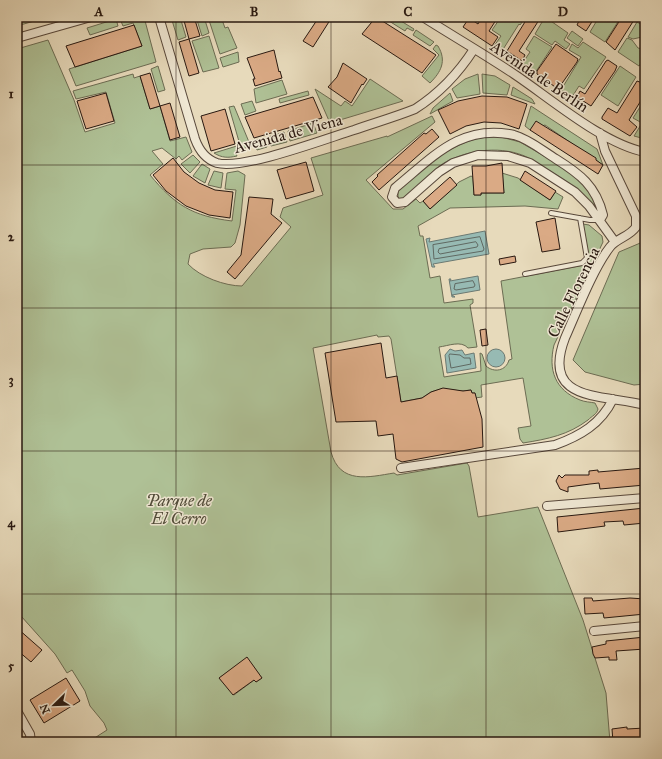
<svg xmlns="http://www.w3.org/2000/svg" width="662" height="759" viewBox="0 0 662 759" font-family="'IM FELL Great Primer',serif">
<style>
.green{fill:#afc196;stroke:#6c6c53;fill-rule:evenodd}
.water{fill:#97bab3;stroke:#6b7972}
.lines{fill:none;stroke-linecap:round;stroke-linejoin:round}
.shore{stroke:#606962;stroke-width:1}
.building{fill:#daaa85;stroke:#281810}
.lane-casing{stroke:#58483b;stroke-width:6}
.street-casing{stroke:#58483b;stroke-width:10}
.lane{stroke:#efe7d3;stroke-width:4}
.street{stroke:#efe7d3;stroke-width:8}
.grid{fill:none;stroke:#281810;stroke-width:1;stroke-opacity:0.55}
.labels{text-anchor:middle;stroke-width:3;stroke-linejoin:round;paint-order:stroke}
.street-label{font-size:16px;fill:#281810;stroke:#efe7d3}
.park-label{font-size:16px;font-style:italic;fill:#504b38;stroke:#efe7d3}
.neatline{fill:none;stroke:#281810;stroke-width:1.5}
.grid-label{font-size:13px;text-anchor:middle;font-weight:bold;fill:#281810}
</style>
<rect width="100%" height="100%" fill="#e7dabb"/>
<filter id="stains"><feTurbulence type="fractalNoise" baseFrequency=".005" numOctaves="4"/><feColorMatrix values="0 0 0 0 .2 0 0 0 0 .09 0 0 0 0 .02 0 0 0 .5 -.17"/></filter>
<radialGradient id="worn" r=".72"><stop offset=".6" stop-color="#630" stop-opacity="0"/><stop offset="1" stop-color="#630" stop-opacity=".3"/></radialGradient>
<path class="green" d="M17 17H48L17 26Z
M125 17H144L156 62 76 86 69 69 142 46 133 23 123 26 120 19Z
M171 17H180L186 37 178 40Z
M196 17H204L209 33 202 36Z
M208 17H221L225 28 228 27 237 48 220 54Z
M501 17H526L520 25 519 24 502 51 494 46 501 36 492 30Z
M545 17 568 33 564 40 570 44 566 49 555 41 552 45 535 34Z
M599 17H621L605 42 590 32Z
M396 18 414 29 413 31 407 28 405 31 389 21 390 20 394 22Z
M116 19 118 26 90 35 87 28Z
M637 22 645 27V32L642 37 633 39 628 37Z
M416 30 434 42 430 46 413 35Z
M572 31 583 39 578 46 567 38Z
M209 36 219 68 203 72 192 41Z
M534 36 552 47 535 73 522 64 530 52 526 49Z
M627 38 632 40 638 48 645 50V57L639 66 618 52Z
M48 40 74 100 85 132 115 123 106 92 76 99 73 91 133 74 134 78 140 76 150 109 160 106 170 141 186 137 192 152 182 160 179 156 176 159 162 148 152 151 163 164 150 175C175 205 192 216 232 221L236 190 225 189 227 173 238 171 245 175 240 225 235 243 231 247 203 249 190 254 188 264C200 277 225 286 242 286L291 227 280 217 283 208 323 195 311 158 387 136V137L432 116 435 122 366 180 393 209H403L416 199 420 203 423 201 430 209 459 182 471 176 473 177 474 195H481V193H504L502 173 518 178 550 200 555 192 563 197 558 209 525 206 450 208 418 226 420 236H423L430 278 440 276 444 303 473 299V303L470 305 477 347 468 348C461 340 448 346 439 347L444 377 481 371 480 353 482 354 486 366C494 373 506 371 509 360L512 359 501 281 584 265 588 262 589 258 583 224 589 225 602 236 603 242 554 345C548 370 555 390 580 400 585 402 590 402 595 403L598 409C597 414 592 416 588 420 568 435 548 439 523 443L520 439 518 428 531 426 523 378 481 385 482 397 475 398V393H472L471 390 463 391 441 389 431 392 422 398 401 402 391 339 389 336 378 337 377 335 313 348 331 452C340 485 369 477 394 473L397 475 467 463 469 466 478 517 538 507 583 620 606 693 610 742H95L93 739 107 730 104 723 90 706 85 691 72 670 67 673 55 654 21 616 17 607V49ZM247 658 262 678 256 682 254 680 234 695 219 678Z
M583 42 606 57 584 89 579 86 572 97 561 90 581 57 569 50 572 44 578 48Z
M436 45 438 46C447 61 441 72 430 83L422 76 439 55 433 49Z
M238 52 239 62 223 67 220 58Z
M158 66 165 90 158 92 151 69Z
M620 66 636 77 618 106 601 95Z
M478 74 480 94 457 98 452 89 465 79Z
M482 74 495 76 510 85 507 95 483 93Z
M370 79 403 101 330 123 315 89 341 106 345 101 352 106Z
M282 80 287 94 256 103 254 89Z
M513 87 532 99 535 104 511 95Z
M308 91 309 95 280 103 279 99Z
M450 93 453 101 430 114 433 108Z
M645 99V139L634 136 642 123 633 118Z
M252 101 256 111 245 115 241 104Z
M234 106 249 142 264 138 267 147 257 150 255 145 235 151 237 156C228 158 222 158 214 153L240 145 229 107Z
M531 106 597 149 603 165 545 125 530 130 525 126Z
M313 123 317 133 290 141 288 131Z
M284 132 287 142 271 146 268 137Z
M486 137H501L520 142 578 176 590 191 598 209 595 211C584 193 568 182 550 171 543 167 536 162 529 158 503 145 469 149 444 163 430 172 417 187 405 198L400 199 398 197V191C424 168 450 142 486 137Z
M193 155 200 162 190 173 181 164Z
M202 164 210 169 205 183 193 176Z
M214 171 223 173 221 188 208 185Z
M645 241V384L634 385 585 372 573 360 619 252Z"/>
<path class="water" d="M485 231 489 254 433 264 435 267H432L426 239 430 238 429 242Z
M478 276 480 290 452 295 455 297H452L449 279H451L450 281Z
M487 358a9 9 0 1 1 18 0a9 9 0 1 1-18 0Z
M450 349 455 351 462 350 465 355 474 353 476 368 447 373 445 355Z"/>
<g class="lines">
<path class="shore" d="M480 237 484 249 483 251 434 259 433 245Z
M476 242 478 245 477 247 440 254 438 252 439 249Z
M473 281 475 285 474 287 456 290 454 289 455 284Z
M450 354 460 355 464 358H470L471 364 451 368 449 356Z"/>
</g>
<path class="building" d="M183 17H194L200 36 189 39Z
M319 17H332L313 47 303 41Z
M376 17 436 55 422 73 362 34Z
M482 17H498L489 31 498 37 492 46 463 27 469 18 478 24Z
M528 17H541L519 51 525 55 522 61 507 51Z
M581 17H595L586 31 577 25Z
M622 17H630L634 20 615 50 606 42Z
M134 25 142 46 75 67 66 46Z
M189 39 199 73 189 76 179 42Z
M556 44 578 59 577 62 558 89 537 74V71Z
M274 50 279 72 280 71 282 78 255 86 253 79H255L247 58Z
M608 60 617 66 615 71 591 106 577 97 580 91 585 94 606 61Z
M343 63 367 79 363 85 362 84 351 103 328 87 337 77Z
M150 73 160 106 150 109 140 76Z
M637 81 645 84V94L629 120 637 127 630 136 602 119V117L608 108 617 113Z
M106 93 114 121 86 129 77 101Z
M482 96 507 97 527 104 519 129 501 123 484 122 466 126 450 134 438 110 458 101Z
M313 97 322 118 254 138 245 117Z
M170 103 180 137 170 140 160 106Z
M225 109 235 144 211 151 201 116Z
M536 121 596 158V160L603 165 598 174 530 130Z
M432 129 439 137 379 190 372 182 378 176 377 175 424 133 426 134Z
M173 158 184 172 199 183 215 190 233 192 230 218 209 215 186 206 166 191 153 175Z
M306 162 314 191 286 199 277 170Z
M502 163 504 193H481V195H474L472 166H486Z
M525 171 556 191 550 200 520 180Z
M450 177 457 185 430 209 423 201Z
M249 197 273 199 271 214 282 223 235 279 227 272 241 255Z
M555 218 560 249 542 252 536 222Z
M515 256 516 262 500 265 499 259Z
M486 329 488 345 482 346 480 330Z
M381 343 386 378 397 376 401 402 422 398 431 392 443 388 463 391 471 390 472 393H475L482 419 483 447 402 462 396 459 393 434 378 436 376 421 336 422 325 353Z
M645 468V485L600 489 599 483 590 484 568 487V492L560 489 556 481 559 475 562 478 565 475H589V471L598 470V472Z
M645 508V523L624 525 623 521 604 522 605 526 558 532 557 517Z
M584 598H592L593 601 630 598 645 599V614L604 618 603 613 585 614Z
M17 628 42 650 31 662 17 650Z
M645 637V649L616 651 617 660H609V657L595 658 593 654 592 647 606 644V641Z
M247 657 262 678 256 682 254 680 233 695 219 678Z
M66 678 80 701 44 723 30 700Z
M627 727V729L645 728V742H613L612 729Z"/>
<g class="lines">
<defs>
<path id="lane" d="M551 213 590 220H599
M525 274 582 263 587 258 580 218"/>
<path id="street" d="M159 17 195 139C199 150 205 159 217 163 243 170 325 139 354 130 374 123 395 117 415 109 440 93 458 74 474 49
M423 17C453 36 484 54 514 74 550 98 603 144 645 152
M17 38 91 17
M600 133 605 151 636 216V227C629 237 617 238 610 247 593 269 577 311 565 338 540 403 603 394 645 405
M600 220 603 215C596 186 580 174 556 159 543 151 529 139 514 135 461 123 432 158 395 188L392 197 397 203 405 202 439 172 453 163 478 155 508 156 530 163 575 192 589 206 615 242
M401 468 555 445C580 436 601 424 613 399
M547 506 645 498
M594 631 645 626
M17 711 30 734 31 742"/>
</defs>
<use href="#lane" class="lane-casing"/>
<use href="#street" class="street-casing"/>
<use href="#lane" class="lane"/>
<use href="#street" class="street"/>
</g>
<path class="grid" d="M176 17V742M331 17V742M486 17V742M17 165H645M17 308H645M17 451H645M17 594H645"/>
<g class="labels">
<g class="street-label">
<text transform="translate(540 76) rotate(34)" y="6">Avenida de Berlín</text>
<text transform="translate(288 133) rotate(-15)" y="6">Avenida de Viena</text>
<text transform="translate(573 292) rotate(-64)" y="6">Calle Florencia</text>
</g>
<g class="park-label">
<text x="179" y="506">Parque de<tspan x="179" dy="18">El Cerro</tspan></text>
</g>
</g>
<rect width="662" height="759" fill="none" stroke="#e7dabb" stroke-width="44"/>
<g transform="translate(54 705) rotate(247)" stroke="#efe7d3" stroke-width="3" paint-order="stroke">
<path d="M0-3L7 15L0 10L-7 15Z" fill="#281810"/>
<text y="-6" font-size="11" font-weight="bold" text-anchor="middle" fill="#281810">N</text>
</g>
<rect x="22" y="22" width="618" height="715" class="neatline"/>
<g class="grid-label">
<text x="99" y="16">A</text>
<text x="254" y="16">B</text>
<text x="408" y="16">C</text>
<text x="563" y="16">D</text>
<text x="11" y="98">1</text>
<text x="11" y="241">2</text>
<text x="11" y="384">3</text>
<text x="11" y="527">4</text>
<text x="11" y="670">5</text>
</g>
<rect width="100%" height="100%" filter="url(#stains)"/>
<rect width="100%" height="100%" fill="url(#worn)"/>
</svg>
